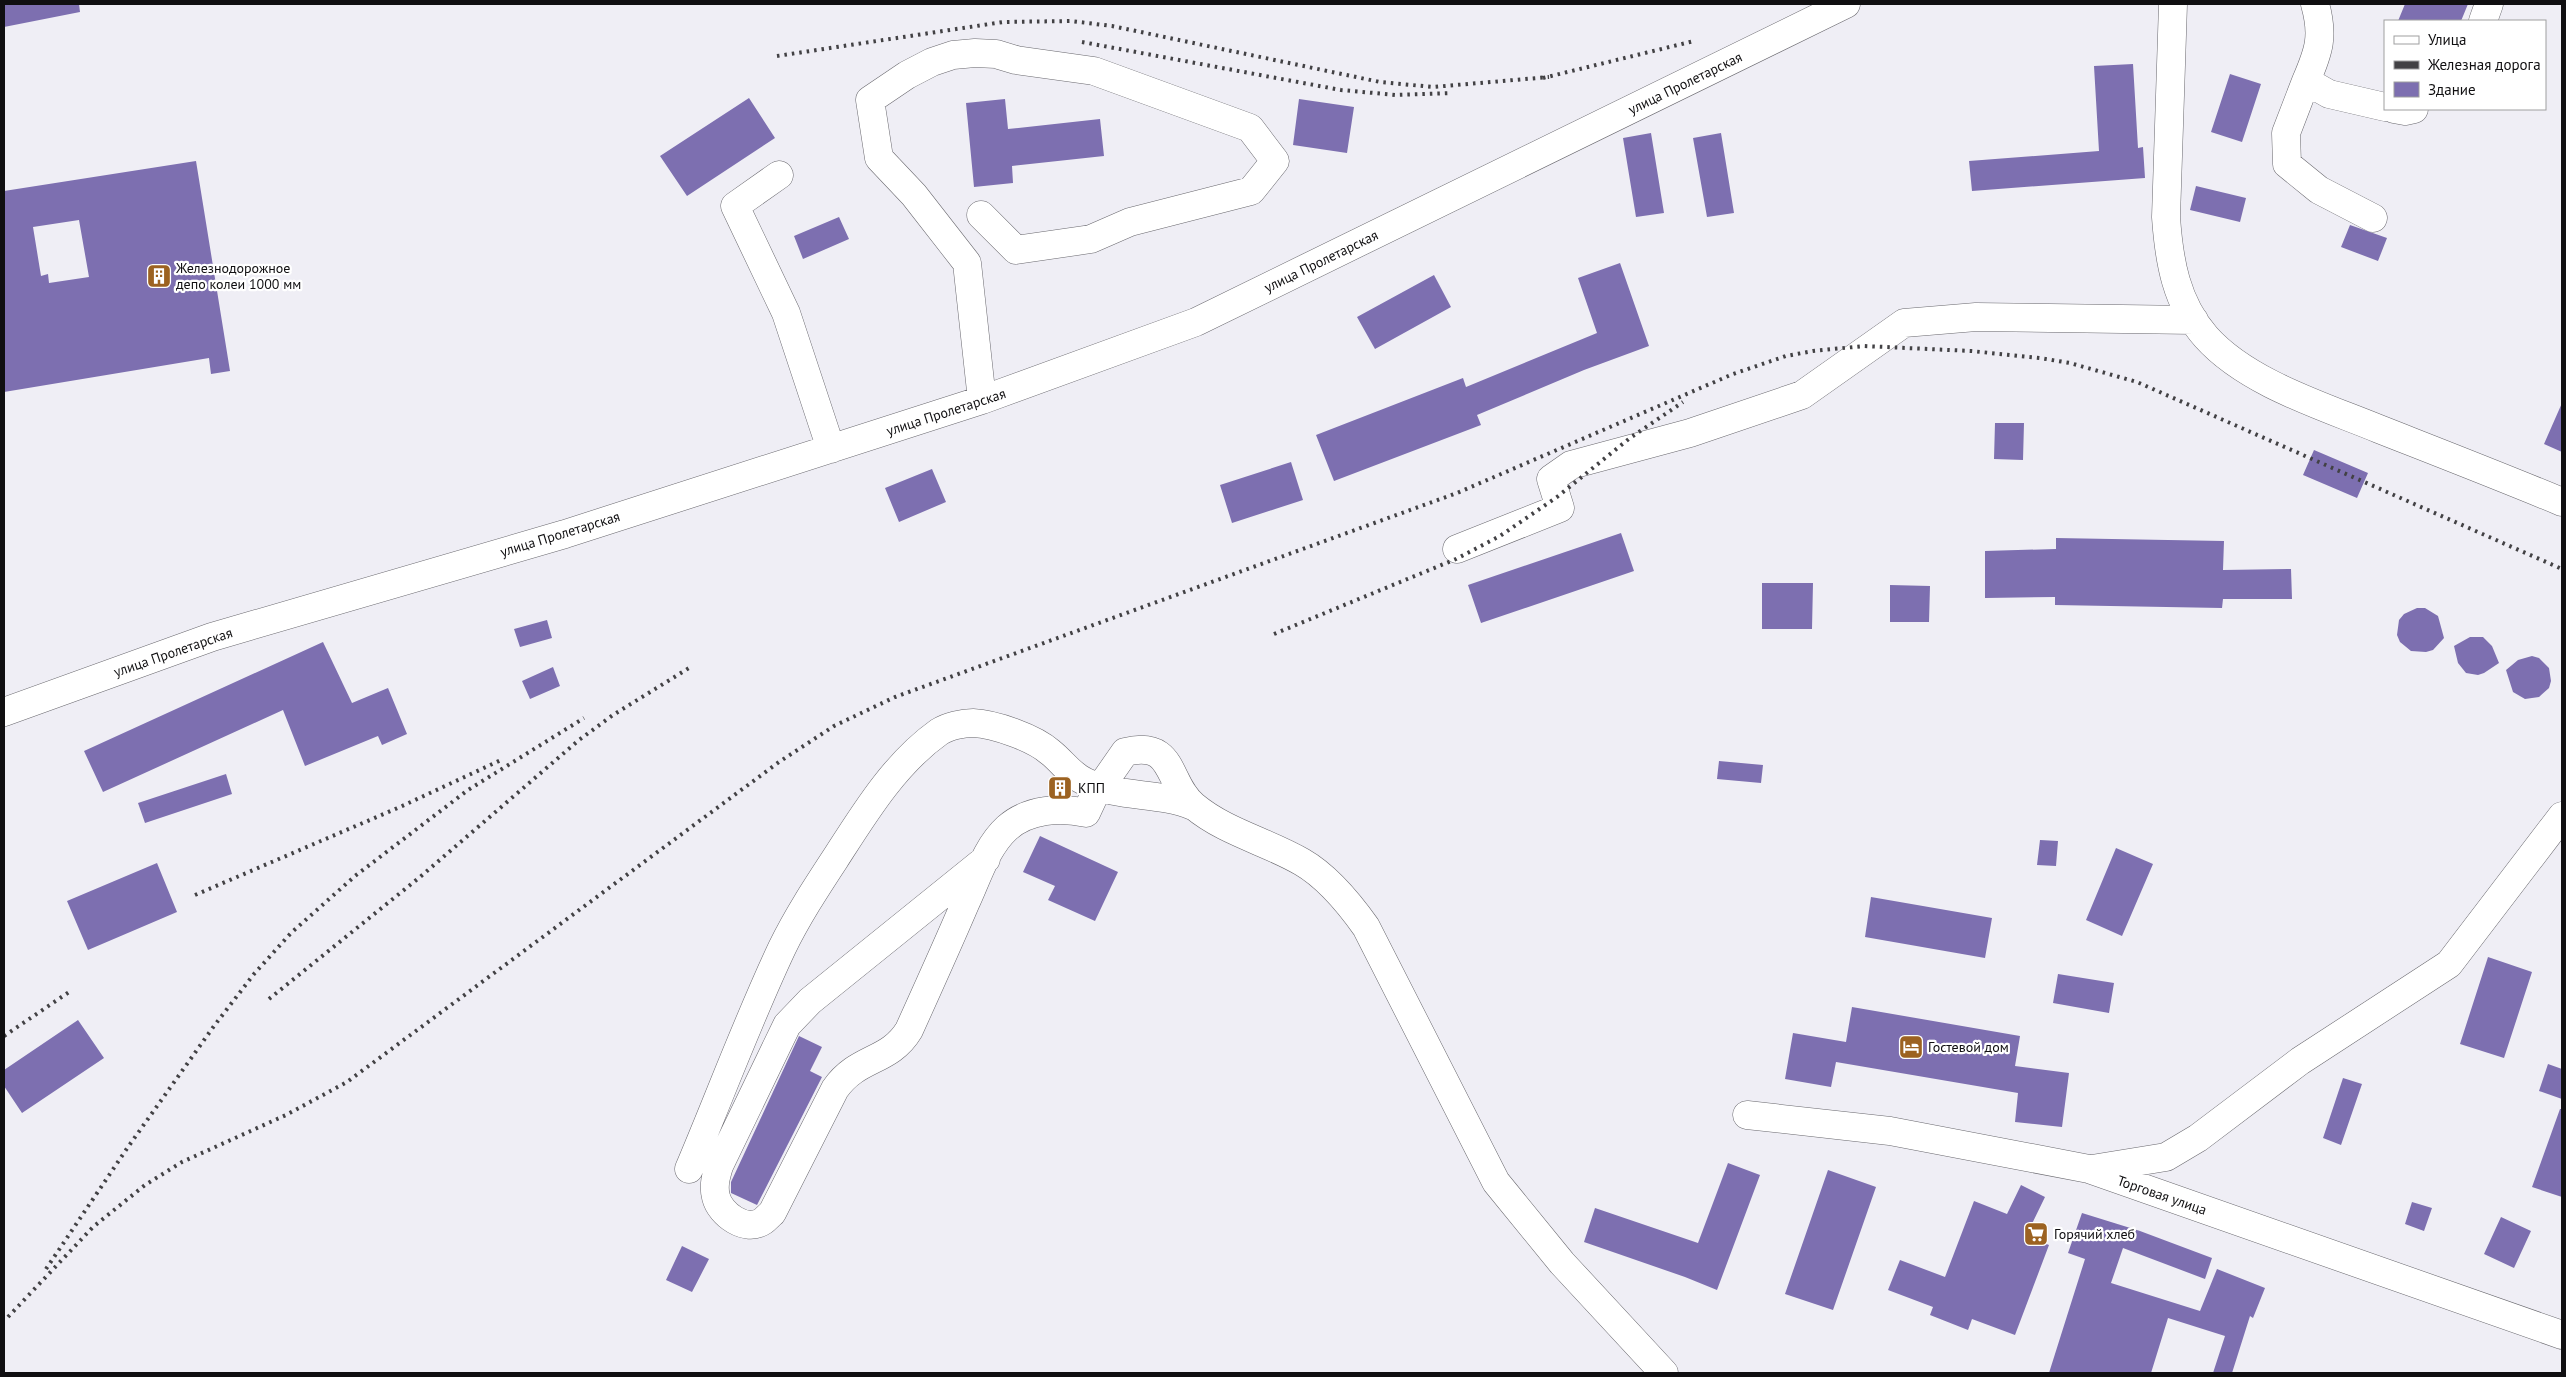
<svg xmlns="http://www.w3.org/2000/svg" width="2566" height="1377" viewBox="0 0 2566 1377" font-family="'PT Sans',sans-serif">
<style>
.building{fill:#7d6fb0;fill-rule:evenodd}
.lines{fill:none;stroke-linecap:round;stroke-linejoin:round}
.minor-casing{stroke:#69686e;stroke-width:29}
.minor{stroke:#fff;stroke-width:28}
.rail{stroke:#424144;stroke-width:4;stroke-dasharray:2.5 5;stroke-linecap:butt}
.labels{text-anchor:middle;stroke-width:4.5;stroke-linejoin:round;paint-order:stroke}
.street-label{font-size:14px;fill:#100f11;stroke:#fff}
.poi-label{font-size:14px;fill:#100f11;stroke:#fff;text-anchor:start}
</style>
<rect width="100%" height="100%" fill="#efeef5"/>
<path class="building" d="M4 4H79L80 12 4 27Z
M2405 4H2468L2461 21H2398Z
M2133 64 2138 148 2143 147 2145 178 1972 191 1969 161 2099 151 2094 66Z
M2230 74 2261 84 2242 142 2211 132Z
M749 98 775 138 687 196 660 156Z
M1005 99 1008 129 1100 119 1104 156 1012 166 1013 183 974 187 966 103Z
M1299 99 1354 107 1347 153 1293 145Z
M1651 133 1664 213 1636 217 1623 138Z
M1721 133 1734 213 1707 217 1693 138Z
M196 161 230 371 211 374 209 358 4 392V191ZM79 220 89 277 49 283 48 274 41 276 33 227Z
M2196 186 2246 198 2240 222 2190 210Z
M839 217 849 239 803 259 794 236Z
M2350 225 2387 238 2378 261 2341 247Z
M1620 263 1649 346 1584 370 1477 415 1481 425 1334 481 1316 435 1463 378 1466 387 1597 333 1578 278Z
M1434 275 1451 307 1375 349 1357 317Z
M2562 403V452L2544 444Z
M1995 423H2024L2023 460 1994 459Z
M2314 450 2368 473 2357 498 2303 475Z
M1291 462 1303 500 1232 523 1220 485Z
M932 469 946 502 899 522 885 488Z
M1621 533 1634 571 1481 623 1468 585Z
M2056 538 2224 541 2223 570 2291 569 2292 599H2223L2222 608 2055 605V597L1985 598V551L2056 549Z
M1762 583H1813L1812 629H1762Z
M1890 585 1930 586 1929 622H1890Z
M2417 608H2425L2438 616 2444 638 2433 650 2426 652 2411 651 2400 642 2397 635 2399 620 2404 614Z
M547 620 552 638 520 647 514 629Z
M2470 637H2483L2492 646 2499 663 2484 673 2478 675 2466 673 2458 663 2454 646Z
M323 642 352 703 388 688 407 734 382 745 378 736 305 766 283 710 103 792 84 751Z
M2532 656 2539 658 2549 668 2551 681 2549 688 2539 697 2525 699 2513 692 2506 670 2518 660Z
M553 667 560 686 530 699 522 681Z
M1719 761 1763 765 1761 783 1717 779Z
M226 774 232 794 145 823 138 803Z
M1040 836 1118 872 1095 921 1048 900 1055 886 1023 872Z
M2040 840 2058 841 2056 866 2037 865Z
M2116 848 2153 864 2122 936 2086 920Z
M157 863 177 912 88 950 67 901Z
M1871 897 1992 918 1985 958 1865 937Z
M2488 957 2532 972 2504 1058 2460 1044Z
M2058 974 2114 983 2109 1013 2053 1003Z
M1852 1007 2020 1036 2015 1066 2069 1073 2062 1127 2015 1122 2018 1093 1836 1062 1831 1087 1785 1079 1793 1033 1846 1042Z
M78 1020 104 1058 22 1113 4 1086V1070Z
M799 1036 822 1047 810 1071 822 1077 757 1205 731 1193V1182Z
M2548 1064 2562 1069V1099L2539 1091Z
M2343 1078 2362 1084 2341 1145 2323 1138Z
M2560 1109H2562V1197L2532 1187Z
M1728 1163 1760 1175 1717 1290 1685 1277 1584 1242 1595 1208 1698 1243Z
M1828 1170 1876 1187 1833 1310 1785 1294Z
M2021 1185 2045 1197 2026 1236 2049 1245 2015 1335 1972 1319 1968 1330 1930 1315 1933 1307 1888 1290 1900 1260 1945 1277 1974 1201 2007 1214Z
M2412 1202 2432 1208 2424 1231 2405 1224Z
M2082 1213 2140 1231 2212 1258 2205 1279 2123 1248 2111 1283 2200 1311 2217 1269 2265 1288 2253 1318 2250 1316 2232 1373H2213L2225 1336 2168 1318 2151 1373H2049L2085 1259 2068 1253Z
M2501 1217 2531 1231 2514 1268 2484 1254Z
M682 1246 709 1259 692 1292 666 1280Z"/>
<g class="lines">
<defs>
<path id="minor" d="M2173 4 2166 217C2169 261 2176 303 2206 337 2247 383 2323 406 2379 429 2440 453 2502 477 2562 502
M2315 4C2324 36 2319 51 2306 81L2329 94 2385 107
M2483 21 2489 4
M2306 81 2286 133 2287 164 2319 190 2373 218
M2394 109 2405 111 2414 109
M779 175 735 206 786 313 831 449
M981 215 1016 250 1091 239 1130 222 1251 191 1275 161 1250 128 1094 71 1016 60 996 54 975 53 953 55 932 62 907 75 870 100 879 158 914 195 967 263 982 400
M1457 549 1560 508 1551 479 1571 465 1690 433 1802 395 1904 323 1976 317 2194 320
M4 712 212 637 565 534 982 400 1196 322 1846 4
M986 859 810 1001 787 1025 719 1166C716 1176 713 1186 716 1197 720 1214 746 1233 763 1221 766 1219 769 1215 772 1213L835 1089C858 1056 889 1063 909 1030 928 988 947 946 965 904 977 879 986 847 1007 828 1028 809 1061 807 1086 813L1093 798 1125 752C1176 739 1166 783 1194 806 1225 832 1268 842 1302 862 1328 877 1349 903 1366 927L1496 1182 1562 1263 1664 1373
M1747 1115 1890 1131 2089 1169 2562 1335
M689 1169C720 1096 748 1020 782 948 797 917 816 888 835 859 864 814 894 764 939 732 948 726 963 723 973 723 995 724 1034 738 1050 752 1063 762 1070 775 1086 782 1119 798 1159 792 1193 806
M2092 1169 2166 1157 2198 1138 2300 1061 2449 964 2562 816"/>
</defs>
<use href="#minor" class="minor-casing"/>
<use href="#minor" class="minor"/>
<path class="rail" d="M1082 42 1341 90 1396 95 1452 93
M777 56 1003 22 1071 21 1112 26 1380 82 1433 87 1549 77
M1543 78 1694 41
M1274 634 1456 559 1500 536 1557 497 1630 438 1683 402
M195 895 400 807 501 760
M269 999 420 877 579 740 613 715 689 668
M4 1036 72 990
M46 1269 128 1147 214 1026 254 974 291 933 355 876 468 790 584 718
M8 1317 93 1227 145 1185 182 1162 286 1115 347 1082 779 762 834 726 895 697 1457 493 1733 374 1786 356 1813 351 1864 346 1971 351 2040 358 2070 363 2137 382 2562 569"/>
</g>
<defs>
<symbol id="building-square" viewBox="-11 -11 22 22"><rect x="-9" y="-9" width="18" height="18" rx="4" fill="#9c6221" stroke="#fff"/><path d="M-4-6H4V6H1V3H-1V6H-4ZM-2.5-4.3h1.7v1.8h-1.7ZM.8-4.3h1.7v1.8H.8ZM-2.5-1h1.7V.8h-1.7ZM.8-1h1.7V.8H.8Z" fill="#fff"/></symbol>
<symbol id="hotel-square" viewBox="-11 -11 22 22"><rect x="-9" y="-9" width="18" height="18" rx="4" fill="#9c6221" stroke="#fff"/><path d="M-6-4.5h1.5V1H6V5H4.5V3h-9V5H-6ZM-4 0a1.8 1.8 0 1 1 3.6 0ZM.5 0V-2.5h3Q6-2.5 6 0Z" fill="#fff"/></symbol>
<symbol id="supermarket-square" viewBox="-11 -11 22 22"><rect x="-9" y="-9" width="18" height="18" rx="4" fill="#9c6221" stroke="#fff"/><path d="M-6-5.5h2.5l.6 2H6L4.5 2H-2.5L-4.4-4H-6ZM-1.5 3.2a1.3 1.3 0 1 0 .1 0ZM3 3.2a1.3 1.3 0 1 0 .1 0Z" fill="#fff"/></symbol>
</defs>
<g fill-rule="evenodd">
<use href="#building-square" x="145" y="262" width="28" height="28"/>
<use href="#building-square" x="1046" y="774" width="28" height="28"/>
<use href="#hotel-square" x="1897" y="1033" width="28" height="28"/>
<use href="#supermarket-square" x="2022" y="1220" width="28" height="28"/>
</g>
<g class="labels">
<g class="street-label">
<text transform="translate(1685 83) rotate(-26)" y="5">улица Пролетарская</text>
<text transform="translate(1321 261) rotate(-26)" y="5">улица Пролетарская</text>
<text transform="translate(946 412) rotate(-18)" y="5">улица Пролетарская</text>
<text transform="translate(560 534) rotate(-17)" y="5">улица Пролетарская</text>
<text transform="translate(173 652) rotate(-19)" y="5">улица Пролетарская</text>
<text transform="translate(2162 1195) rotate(19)" y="5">Торговая улица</text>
</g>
<g class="poi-label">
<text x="176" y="273">Железнодорожное<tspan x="176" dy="16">депо колеи 1000 мм</tspan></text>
<text x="1078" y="793">КПП</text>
<text x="1928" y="1052">Гостевой дом</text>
<text x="2054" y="1239">Горячий хлеб</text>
</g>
</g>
<rect width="2566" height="1377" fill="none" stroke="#100f11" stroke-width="10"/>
<rect x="2384" y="20" width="162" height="90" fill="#ffffff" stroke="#9f9fa0"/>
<rect x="2394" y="36" width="25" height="8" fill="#ffffff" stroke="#9f9fa0"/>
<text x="2428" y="45" font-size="15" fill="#100f11">Улица</text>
<rect x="2394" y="61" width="25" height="8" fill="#424144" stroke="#9f9fa0"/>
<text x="2428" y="70" font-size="15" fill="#100f11">Железная дорога</text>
<rect x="2394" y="82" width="25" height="15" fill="#7d6fb0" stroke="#9f9fa0"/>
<text x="2428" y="95" font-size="15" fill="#100f11">Здание</text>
</svg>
